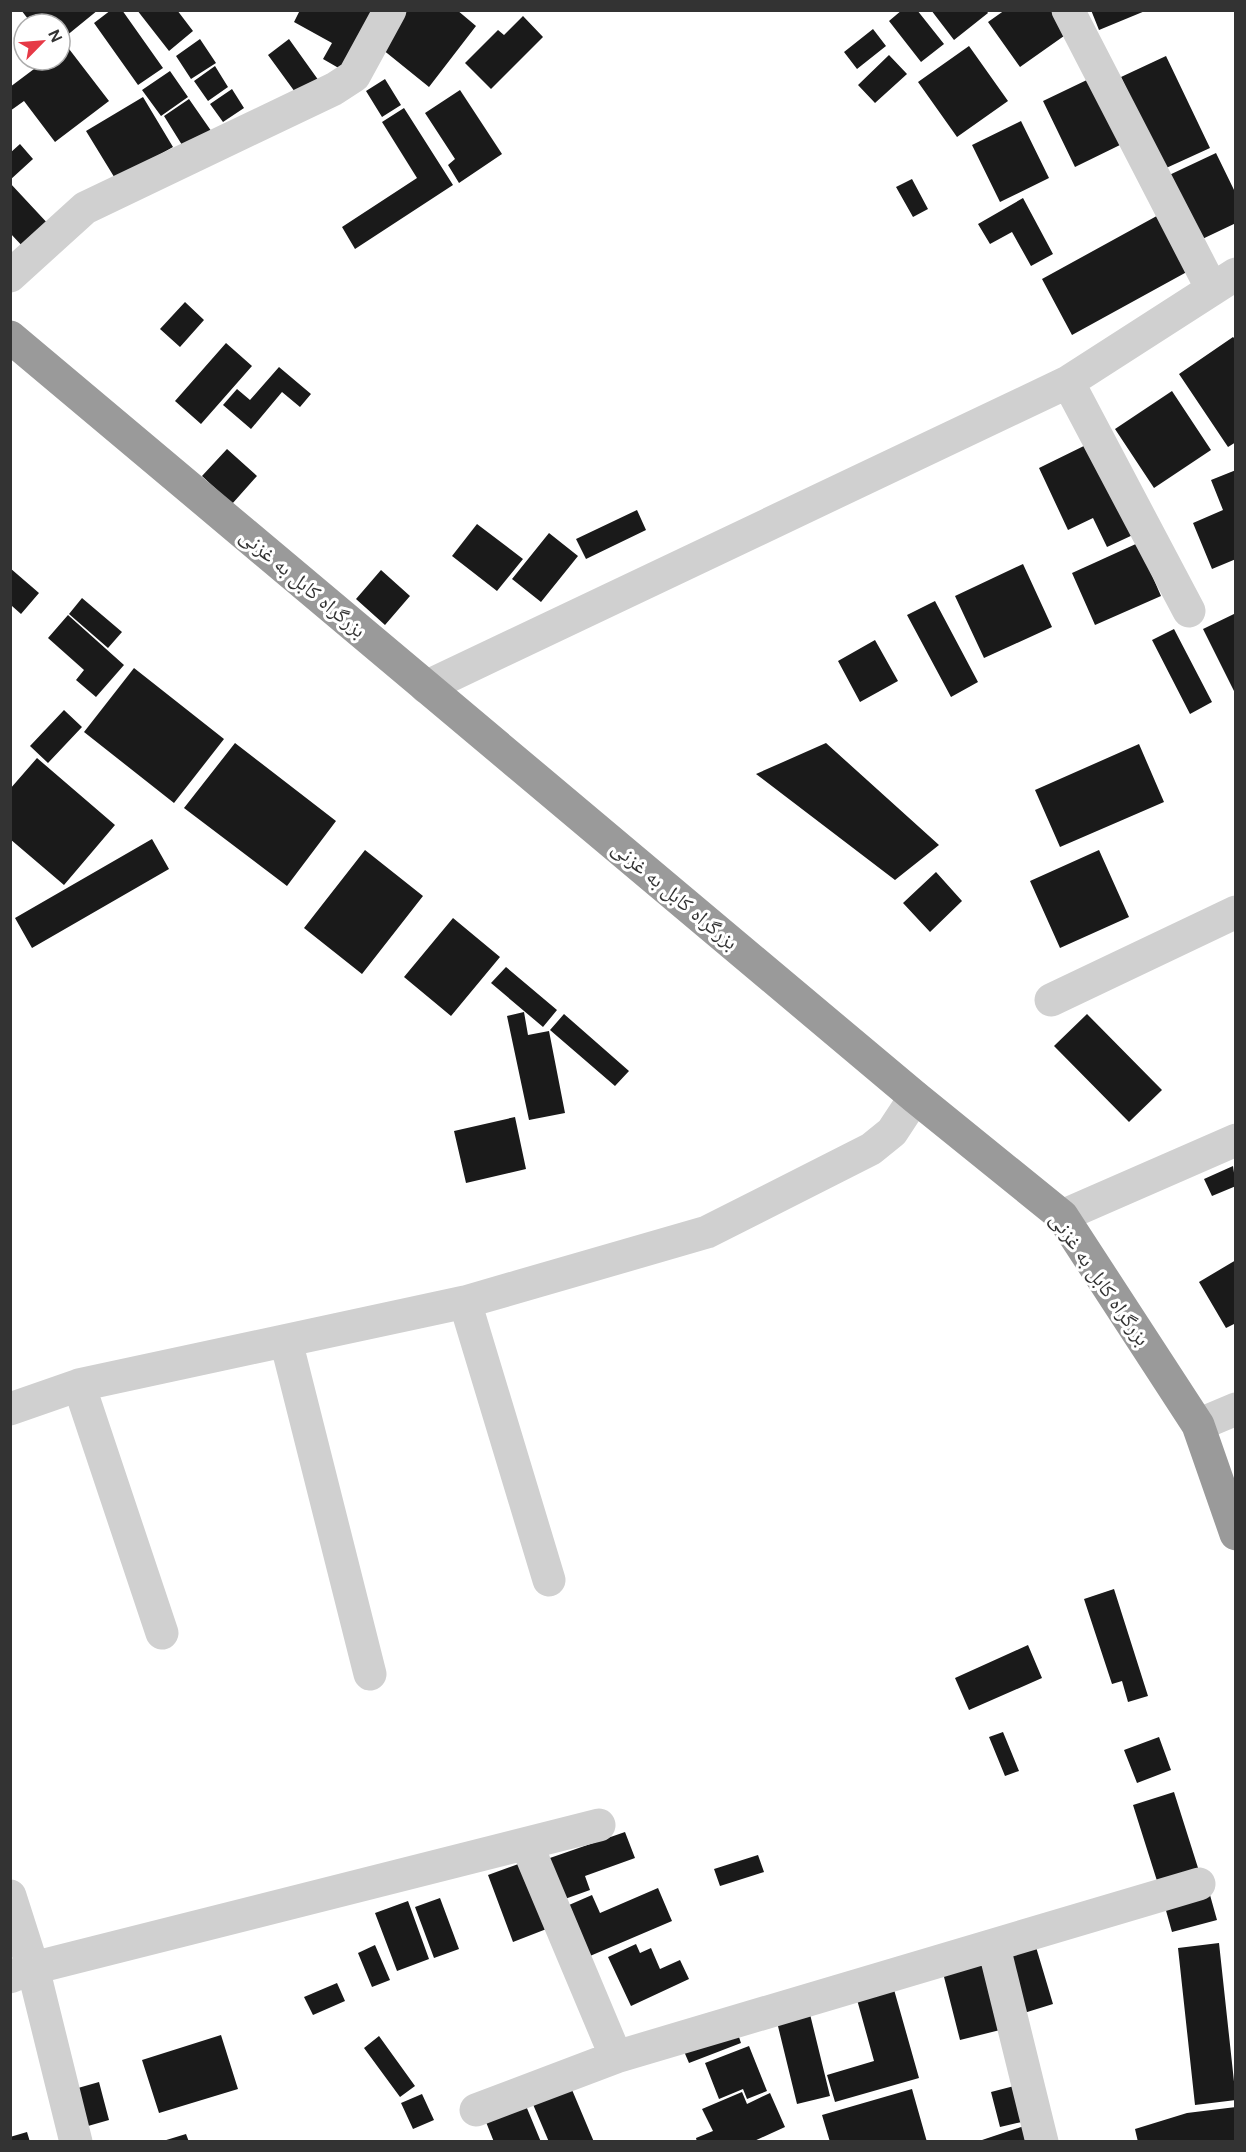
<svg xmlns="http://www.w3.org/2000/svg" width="1246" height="2152" viewBox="0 0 1246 2152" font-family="'DM Sans','Noto Naskh Arabic',sans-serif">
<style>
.building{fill:#1a1a1a}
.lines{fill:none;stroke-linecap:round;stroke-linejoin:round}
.minor{stroke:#d0d0d0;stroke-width:33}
.highway{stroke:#9a9a9a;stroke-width:33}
.labels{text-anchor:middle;stroke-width:6;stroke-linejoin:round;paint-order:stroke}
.street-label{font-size:21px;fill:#333;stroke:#fff}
</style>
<rect width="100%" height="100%" fill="#fff"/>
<path class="building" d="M21 10H98L60 41V24H32Z
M111 10H122L163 68 138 85 94 23Z
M137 10H177L193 31 169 51Z
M300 10H384L349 74 323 59 332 43 294 22Z
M404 10H457L476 26 429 87 377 45Z
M902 10H917L944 44 921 62 889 21Z
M931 10H986L988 13 954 40Z
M1005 10H1057L1071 31 1020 67 988 22Z
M1091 10H1145V11L1099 30Z
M523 16 543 37 491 89 465 63 498 30 504 35Z
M873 29 886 46 857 69 844 52Z
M200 39 216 63 191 79 176 56Z
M289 39 324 88 303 103 268 55Z
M66 45 109 101 55 142 24 101 10 111V87L46 60H60V50Z
M969 46 1008 101 957 137 918 82Z
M889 55 907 74 875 103 858 85Z
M1166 56 1210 148 1164 169 1121 77Z
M215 66 228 87 208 101 194 81Z
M170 71 188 97 161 116 142 90Z
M1091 78 1122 144 1075 167 1043 101Z
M385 79 401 105 382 117 366 91Z
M232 89 244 108 223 122 210 104Z
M460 90 502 154 459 183 448 165 455 159 425 113Z
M143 97 173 147 116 180 86 131Z
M189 99 214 135 187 153 164 116Z
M404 108 453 185 355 249 342 227 417 178 382 122Z
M1021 121 1049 178 1000 202 972 145Z
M20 144 33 159 10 180V153Z
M1216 153 1236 194V223L1196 242 1165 177Z
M912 179 928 209 913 217 896 187Z
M10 183 51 227 26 250 10 233Z
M1023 198 1053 254 1031 266 1012 232 990 244 978 224Z
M1164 212 1194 268 1072 335 1042 279Z
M185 302 204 320 180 347 160 329Z
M1233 337 1236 340V442L1228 447 1179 374Z
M226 343 252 366 201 424 175 401Z
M279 367 311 394 300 407 282 392 251 429 223 405 237 389 250 400Z
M1172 391 1211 450 1154 488 1115 429Z
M1092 442 1135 534 1107 547 1093 518 1068 530 1039 468Z
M227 449 257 476 232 504 202 476Z
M1236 470V559L1212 569 1193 523 1223 510 1211 480Z
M637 510 646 530 586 559 576 539Z
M477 524 523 559 497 591 452 556Z
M549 533 578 556 541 602 512 579Z
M1138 543 1161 596 1095 625 1072 573Z
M1023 564 1052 627 984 658 955 596Z
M10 568 39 593 21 614 12 606 10 608Z
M381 570 410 596 385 625 356 599Z
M82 598 122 632 108 648 69 614Z
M935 601 978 682 951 697 907 615Z
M1236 613V695L1203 629Z
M68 615 124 665 96 697 76 680 84 670 48 638Z
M1174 629 1212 702 1190 714 1152 640Z
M875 640 898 681 860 702 838 661Z
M134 668 224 739 174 803 84 732Z
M64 710 82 727 48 763 30 746Z
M235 743 336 821 287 886 184 808Z
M826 743 939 845 895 880 756 774Z
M1139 744 1164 802 1060 847 1035 790Z
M37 758 115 825 64 885 10 839V789Z
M152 839 169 869 32 948 15 918Z
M365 850 423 896 362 974 304 928Z
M1099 850 1129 917 1060 948 1030 881Z
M936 872 962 901 930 932 903 903Z
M453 918 500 957 451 1016 404 977Z
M506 967 557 1010 543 1027 491 983Z
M524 1012 528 1035 549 1031 565 1113 529 1120 507 1016Z
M564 1014 629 1071 615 1086 550 1030Z
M1087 1014 1162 1090 1129 1122 1054 1046Z
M515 1117 526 1169 466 1183 454 1131Z
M1233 1166 1236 1186 1212 1196 1204 1179Z
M1236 1260V1323L1226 1328 1199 1282Z
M1114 1589 1148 1696 1128 1702 1122 1681 1112 1684 1084 1599Z
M1028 1645 1042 1678 969 1710 955 1678Z
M1003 1732 1019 1771 1005 1776 989 1737Z
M1159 1737 1171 1770 1137 1783 1124 1750Z
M1174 1792 1199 1871 1158 1884 1133 1805Z
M625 1832 635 1858 585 1876 590 1890 562 1900 547 1859Z
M758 1855 764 1872 720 1886 714 1869Z
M524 1862 549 1928 513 1942 488 1875Z
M658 1888 672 1921 590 1956 569 1905 592 1895 600 1913Z
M1210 1895 1217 1920 1172 1932 1165 1907Z
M440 1898 459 1949 434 1958 415 1907Z
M408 1901 429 1959 397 1971 375 1913Z
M1219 1943 1236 2100 1195 2105 1178 1948Z
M636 1944 640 1953 651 1948 660 1969 680 1960 689 1979 631 2006 608 1957Z
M375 1945 390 1980 372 1987 358 1953Z
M1036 1947 1053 2004 1024 2013 1006 1955Z
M986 1962 1004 2029 960 2040 943 1973Z
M337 1983 345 2001 313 2015 304 1997Z
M893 1986 919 2078 835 2102 827 2075 874 2061 856 1996Z
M809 2010 830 2096 797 2104 776 2018Z
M736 2028 741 2043 689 2063 683 2049Z
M221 2035 238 2089 159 2113 142 2060Z
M379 2036 415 2086 400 2097 364 2048Z
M749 2046 767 2091 747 2099 743 2089 719 2099 705 2063Z
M99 2082 109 2120 81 2128 71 2090Z
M570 2085 594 2142H549L532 2102Z
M1018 2085 1026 2121 1000 2127 991 2092Z
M912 2089 927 2142H830L822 2115Z
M742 2092 747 2104 770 2093 785 2127 752 2142H697L696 2138 713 2131 702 2109Z
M422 2094 434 2120 413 2129 401 2103Z
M524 2101 541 2142H494L484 2117Z
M1236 2107V2142H1138L1135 2129 1187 2113Z
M1027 2125 1032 2142H979V2141Z
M27 2132 30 2142H10V2137Z
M186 2134 189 2142H163V2141Z"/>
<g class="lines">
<path class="minor" d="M1068 10 1212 289
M10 276 85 208 334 89 354 76 390 10
M1068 382 1189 611
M426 687 1068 382 1236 274
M1051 1000 1236 912
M1062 1216 1236 1140
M465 1302 549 1580
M286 1341 370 1674
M79 1385 162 1633
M10 1409 79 1385 465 1302 707 1232 871 1149 892 1132 915 1097
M1198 1425 1236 1409
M527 1845 616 2057
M10 1896 33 1968 76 2142
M994 1947 1042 2142
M10 1977 33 1968 599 1825
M476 2110 616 2057 1199 1884"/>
<path class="highway" d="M10 337 915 1097 1062 1216 1198 1425 1236 1534"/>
</g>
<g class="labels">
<g class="street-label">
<text transform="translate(303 583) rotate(40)" y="7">بزرگراه کابل به غزنی</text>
<text transform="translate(675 895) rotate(40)" y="7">بزرگراه کابل به غزنی</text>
<text transform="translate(1100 1279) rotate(55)" y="7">بزرگراه کابل به غزنی</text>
</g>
</g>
<rect width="1246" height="2152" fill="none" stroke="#333333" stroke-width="24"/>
<g transform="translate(42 42) rotate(65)"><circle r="28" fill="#ffffff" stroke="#adadad" stroke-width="1.5"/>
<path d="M0-4.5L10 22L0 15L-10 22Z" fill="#e63946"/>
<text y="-9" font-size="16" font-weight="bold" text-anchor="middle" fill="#333333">N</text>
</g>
</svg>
